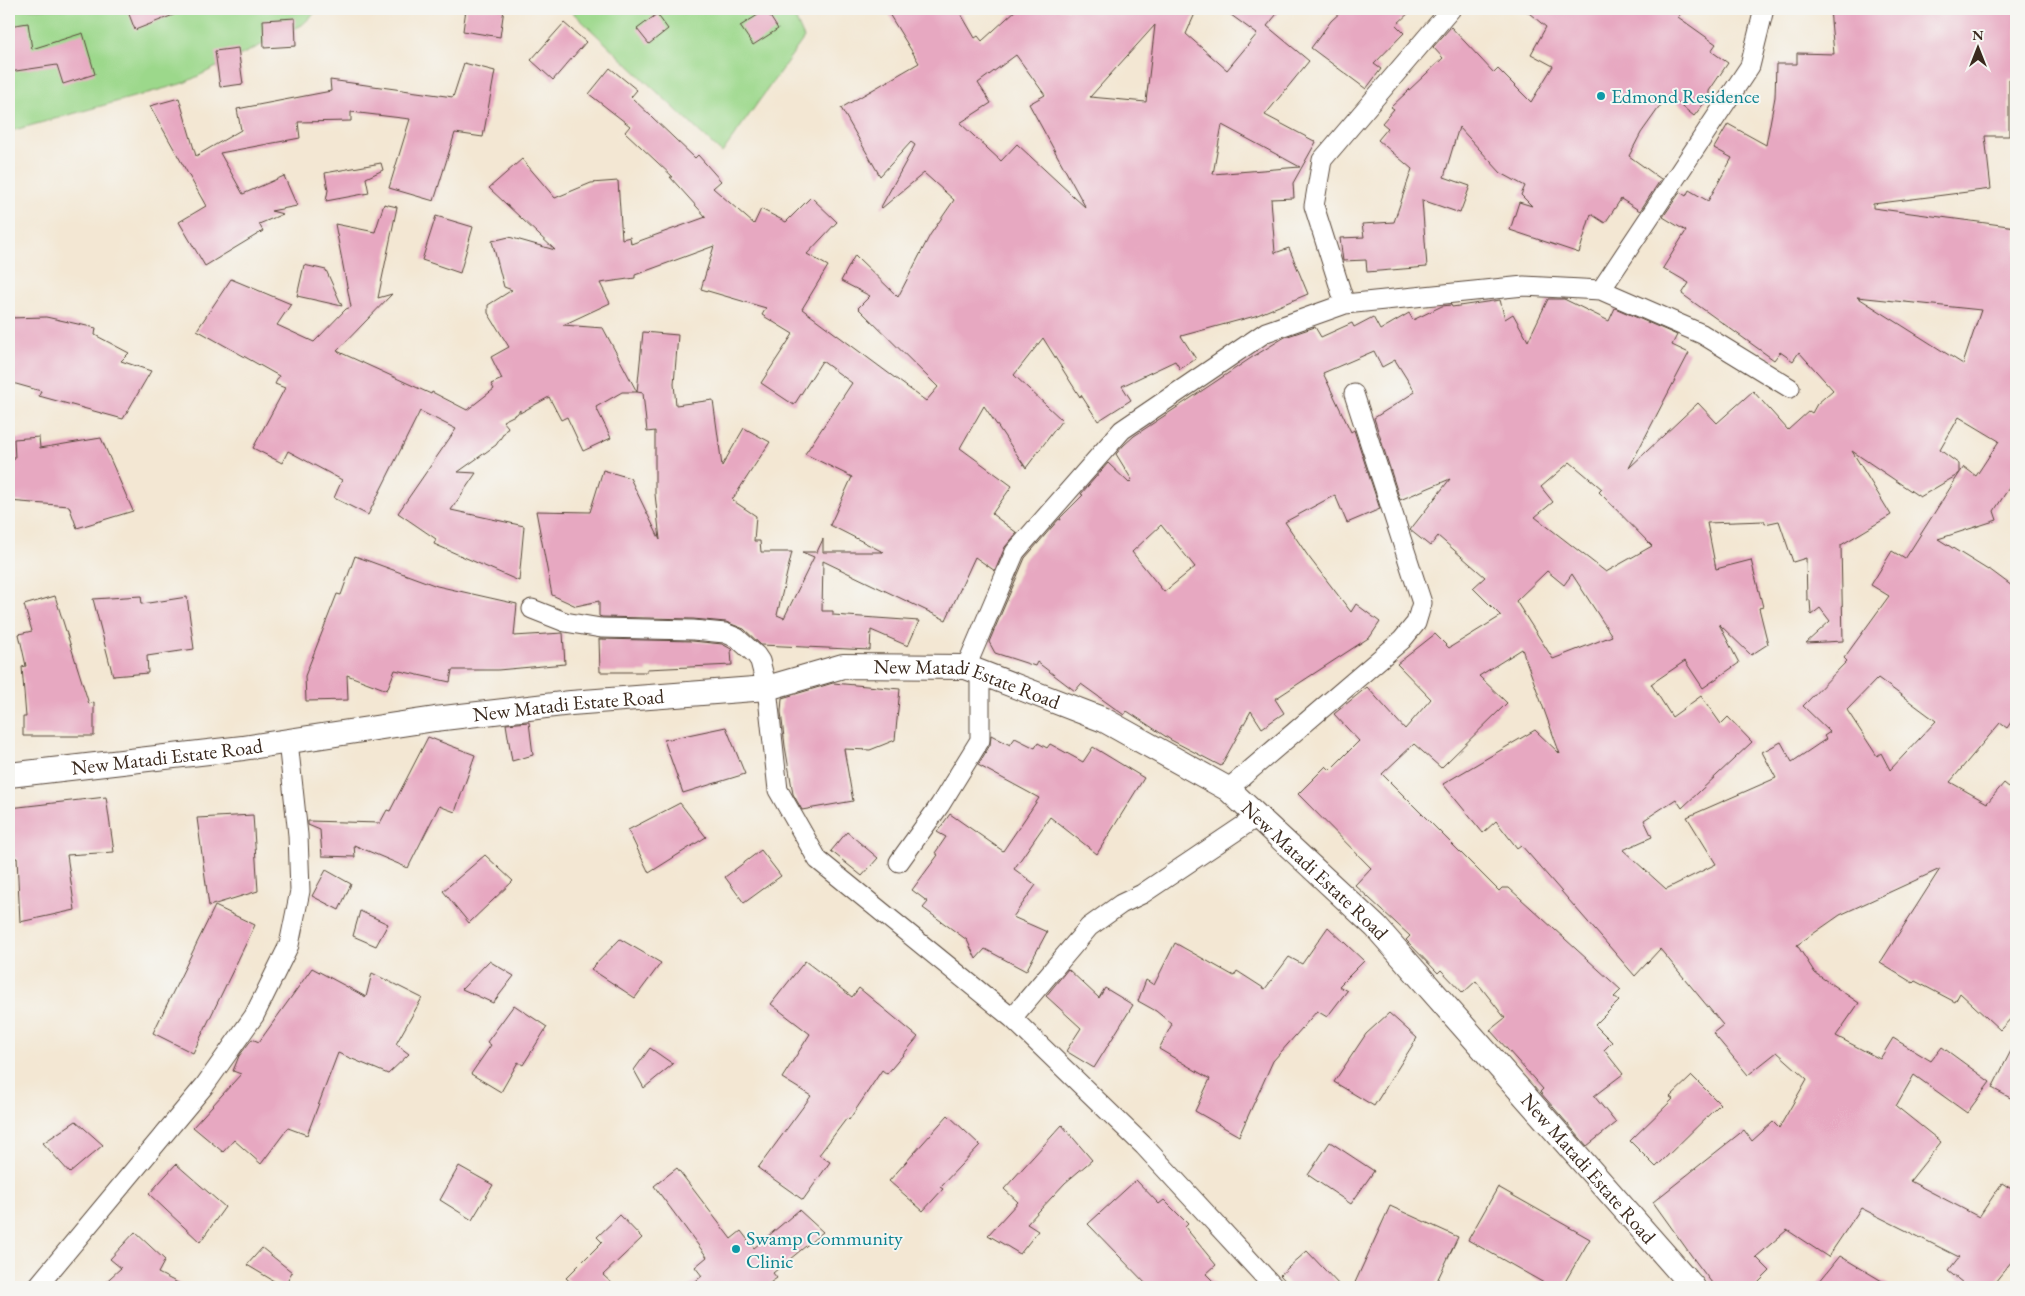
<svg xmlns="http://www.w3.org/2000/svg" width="2025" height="1296" viewBox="0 0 2025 1296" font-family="'EB Garamond',serif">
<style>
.green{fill:#9cd88b;stroke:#6c8154}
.building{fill:#e7a8c1;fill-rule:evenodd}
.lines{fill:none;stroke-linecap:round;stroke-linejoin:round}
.minor-casing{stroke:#574639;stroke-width:21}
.tertiary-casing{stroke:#574639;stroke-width:26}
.minor{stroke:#fff;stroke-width:19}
.tertiary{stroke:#fff;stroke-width:24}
.culture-dot{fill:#0f9aa8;stroke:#f6f6f2;stroke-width:2}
.labels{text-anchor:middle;stroke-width:4;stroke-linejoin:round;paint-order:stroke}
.culture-label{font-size:20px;fill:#0d838f;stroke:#f6f6f2;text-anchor:start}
.street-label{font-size:20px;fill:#3b2a1e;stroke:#f6f6f2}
</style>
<rect width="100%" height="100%" fill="#f6f6f2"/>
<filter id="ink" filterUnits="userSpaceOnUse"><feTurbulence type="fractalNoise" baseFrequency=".02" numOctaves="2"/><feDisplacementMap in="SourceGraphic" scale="10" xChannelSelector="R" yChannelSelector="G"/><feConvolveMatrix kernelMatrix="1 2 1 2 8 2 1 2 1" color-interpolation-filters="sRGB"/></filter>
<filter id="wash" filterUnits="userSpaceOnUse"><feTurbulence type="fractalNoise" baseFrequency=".0096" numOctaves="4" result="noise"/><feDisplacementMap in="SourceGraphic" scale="20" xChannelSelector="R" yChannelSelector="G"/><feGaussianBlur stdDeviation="1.12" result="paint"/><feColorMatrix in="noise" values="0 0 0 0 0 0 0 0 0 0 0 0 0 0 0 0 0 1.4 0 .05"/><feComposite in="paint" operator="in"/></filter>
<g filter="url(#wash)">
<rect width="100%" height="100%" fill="#f3e7d3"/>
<path class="green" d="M9 9H319L302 25 184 83 11 131 9 121Z
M569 9H791L804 38 722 153Z"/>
<g id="blocks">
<path class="building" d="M127 9H185L186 10 135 30Z
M466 9H504L500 37 463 31Z
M886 9H958L975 38 978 36 982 41 1017 9H1197L1186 34 1227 70 1257 34 1223 9H1281L1267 26 1309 61 1265 115 1316 142 1293 183 1294 198 1271 199 1275 253 1289 248 1308 294 1255 316 1181 336 1196 359 1180 369 1175 361 1122 386 1131 400 1098 421 1081 395 1080 397 1043 338 1014 375 1062 420 1026 468 984 406 960 448 1012 486 992 514 1017 533 1005 547 995 571 975 557 946 620 823 561 822 611H833V615L919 621 908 646 871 630 870 650 761 645 744 629 726 622 693 619 602 617 599 616V601L576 606 552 595 536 511 590 512 603 470 630 478 660 540 655 494V431L647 432 643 393 637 392 643 332 678 335 674 384 676 405 713 400 722 466 744 428 770 442 732 500 756 516 754 541H760L761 552H792L777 615 784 618 814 557 802 552H817L823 539V552H883L830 525 852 477 805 454 852 383 822 361 794 405 761 383 793 334 762 315 766 308 701 289 714 246 635 275V278L600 283 610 303 563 325 603 328 637 392H622L596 407 611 438 583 451 567 417 561 420 549 397 520 413V410L517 414 503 421 508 427 496 445 458 472 476 473 451 510 524 526 519 581 434 544 436 539 398 513 456 429 420 411 368 515 334 498 342 480 288 451 282 463 253 448 285 388 275 384 279 376 197 330 231 279 291 304 277 325 314 342 346 309 351 307 335 224 375 232 384 204 397 207 378 298 392 294 337 351 431 394 432 392 467 410 494 389 491 384 502 379 491 357 509 347 488 313V305L512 290 504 287 492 241 509 237 555 250 489 188 522 159 555 198 591 183 618 181 622 239 630 237 631 244 706 217 670 177H673L625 132 630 126 589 94 610 68 637 90 631 97 695 158 698 155 721 181 713 188 754 224 761 209 786 222 811 197 837 222 807 254 828 266 802 309 926 401 938 387 858 308 870 296 841 281 855 255 898 297 930 235 954 200 924 173 882 208 881 207 915 145 911 142 880 176 841 108 919 63ZM1155 25 1146 102 1090 97ZM1016 55 1045 95 1029 104 1086 208 1017 144 1001 161 960 123 991 103 978 83ZM1222 125 1300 167 1213 174Z
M1344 9H1413L1396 25 1404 33 1374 64 1381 69 1366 89 1311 48 1331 21Z
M1524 9H1684L1678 17 1716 44 1711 51 1728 63 1709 91V97L1694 116 1668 95 1641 133 1629 156 1661 179 1640 211 1621 199 1605 223 1591 214 1579 253 1510 230 1519 202 1532 206 1521 195 1525 186 1501 173 1459 127 1444 177 1470 186 1460 213 1422 200 1427 267 1367 272 1366 260 1343 261 1340 238 1364 237 1362 224 1394 222 1412 169 1378 140 1388 128 1382 123 1394 109 1391 107 1443 58 1433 47 1451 27 1494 73 1498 69 1531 102 1553 66 1531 54 1546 27Z
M1830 9H2016V79H2009V136H1985L1991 189 1873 204V208L2016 227V477L1994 511 1997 520 1938 539 1988 570 1989 569 2016 589V715L2007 728 2000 723 1950 782 1987 803 2004 783 2016 793V1013L2000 1030 1960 993 1955 1002 1915 981 1913 983 1880 963 1940 869 1840 915 1797 945 1815 973 1859 1003 1836 1036 1880 1059 1893 1038 1931 1061 1942 1047 1990 1082 1967 1113 1914 1075 1896 1106 1941 1142 1910 1181 1979 1217 2002 1183 2016 1192V1256L1991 1287H1968L1948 1271 1959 1257 1861 1208 1828 1257 1787 1230 1756 1257 1770 1271 1754 1287H1715L1696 1262 1653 1202 1744 1130 1752 1141 1773 1122 1779 1128 1807 1079 1777 1052 1748 1075 1713 1033 1723 1025 1660 949 1635 976 1521 845 1517 848 1496 821 1483 833 1443 784 1535 730 1560 754 1522 649 1479 676 1507 703 1441 768 1414 744 1382 774 1499 891 1502 888H1509L1621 990 1614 997 1619 1001 1595 1025 1612 1042 1604 1050 1623 1074 1594 1096 1616 1123 1587 1146 1540 1092 1543 1089 1490 1030 1505 1018 1476 981 1463 993 1441 970 1438 973 1406 940 1410 936 1355 885 1371 868 1298 794 1326 766 1330 770 1359 741 1334 714 1367 687 1405 729 1431 699 1397 664 1435 634 1449 648 1501 616 1473 588 1485 577 1438 536 1430 546 1410 530 1450 479 1400 500 1374 418 1415 392 1395 360 1382 367 1374 351 1323 373 1351 432 1354 430 1380 509 1347 523 1335 495 1285 522 1308 556 1351 612 1356 604 1380 622 1370 637 1275 699 1284 713 1262 728 1251 711 1221 766 1171 740 1127 711 1124 715 1081 684 1075 691 1037 662 1035 666 995 653 989 642 1025 558 1059 519 1061 520 1060 518 1083 495 1081 494 1108 463 1129 483 1132 480 1116 454 1124 445 1134 436 1251 358 1285 337 1315 327 1321 337 1352 323 1354 327 1373 317 1380 330 1409 313 1413 320 1442 306 1451 305 1452 307 1500 300 1505 319 1513 314 1528 341 1548 299H1564L1609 321 1615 308 1677 335 1672 345 1689 353 1629 468 1698 403 1717 423 1753 391 1788 430 1809 411 1812 413 1817 404 1833 390 1799 352 1793 361 1780 352 1774 360 1682 294 1689 283 1663 268 1686 231 1663 217 1680 192 1686 196 1689 190 1708 201 1732 158 1714 148 1728 124 1766 145 1775 97 1776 64H1797V53L1834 54ZM1857 297 1981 310 1963 364ZM1959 417 1999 441 1976 476 1964 467 1959 474V464L1940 450ZM1852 451 1920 497 1959 474 1905 559 1892 551 1871 585 1889 596 1844 658 1847 661 1803 706 1830 732 1824 736 1826 739 1792 762 1781 742 1762 752 1776 778 1687 817 1716 864 1666 889 1623 850 1652 837 1644 820 1676 799 1682 808 1752 742 1728 717 1721 724 1701 696 1672 717 1651 684 1685 661 1703 688 1739 663 1719 624 1751 655 1768 644 1759 608 1763 607 1751 560 1716 569 1707 523 1764 521 1765 524 1779 521 1793 562 1806 558 1807 600H1810L1811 615 1820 608 1830 621 1806 643 1843 641 1841 545 1891 515ZM1570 462 1602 489 1599 492 1652 546 1606 572 1535 517 1553 502 1541 487ZM1161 525 1195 567 1164 592 1132 552ZM1547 571 1564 585 1572 574 1612 636 1553 659 1516 601ZM1878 678 1936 721 1890 770 1881 753 1877 756 1847 710Z
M766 10 778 29 753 45 740 26Z
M657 14 668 29 649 44 637 29Z
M295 18 296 46 264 48 263 20Z
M28 23 32 49 83 33 95 74 63 84 57 65 9 72V26Z
M564 23 586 42 553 80 531 60Z
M238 48 243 84 220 87 215 51Z
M464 63 495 71 483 137 455 133 434 201 389 188 410 119 351 112V121L298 122 300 138 220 153 243 194 284 176 297 206 271 211 283 214 259 224 263 231 205 266 179 222 206 206 150 106 179 98 196 156 241 130 237 109 331 91 330 80 453 97Z
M381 163 383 170 366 178 369 193 326 201 328 190 325 173Z
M436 216 473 227 460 273 422 260Z
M304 265 326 270 342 306 297 296Z
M46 317 96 328 95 335 129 353 121 361 151 371 123 419 39 396 41 391 9 382V318Z
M39 437 40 448 101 438 133 511 77 528 69 506 9 501V460L15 459 14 439Z
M355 556 437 586 517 604 514 636 563 633 565 664 498 670H452L450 682 395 670 387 690 347 675 348 700 306 701 305 676 337 594 341 595Z
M55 596 89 704 94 702V736H23V717H26L22 667 26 666 19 634 32 631 24 605Z
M141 596 142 604 187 597 194 649 147 656 148 673 113 676 93 599Z
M599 639 692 641 722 644 733 650H731L732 665 647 669V672H600Z
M833 683 900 689 895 740 870 750 844 749 853 801 802 810 793 794 785 746 781 712 782 698Z
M529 722 533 755 512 761 506 724Z
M726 727 745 774 683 793 664 740Z
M991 735 1010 745 1015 738 1035 748 1038 743 1047 748 1050 744 1083 762 1093 747 1144 778 1097 854 1050 817 1014 869 1036 885 1013 917 1047 932 1026 971 985 949 976 959 967 940 923 908 928 902 912 890 938 855 935 853 946 837 937 832 950 814 1003 851 1039 798 978 765 990 745Z
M428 737 475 755 455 812 439 806 408 868 354 845 355 857 322 856 320 830 308 825V821L380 823 387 810 390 811Z
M106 797 114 852 67 855 75 910 20 922 17 858H14L10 808Z
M680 803 706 837 649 873 628 830Z
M253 815 258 891 209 906 197 818Z
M847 832 878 858 862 876 831 851Z
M761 850 781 876 744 903 725 877Z
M485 855 513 881 469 923 443 891Z
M326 870 351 884 339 910 312 896Z
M215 906 255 925 193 1053 153 1033Z
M360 911 388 924 376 946 353 936Z
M1328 927 1364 961 1339 986 1347 991 1327 1017 1317 1011 1273 1061 1239 1136 1195 1111 1210 1079 1159 1049 1172 1024 1156 1011 1138 1001 1146 980 1154 985 1175 943 1234 976 1237 971 1265 989 1289 957 1302 964Z
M620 939 661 963 635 998 591 969Z
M489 961 514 976 493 1003 462 989Z
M805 961 852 997 859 988 918 1037 887 1074 882 1070 849 1120 847 1118 819 1155 830 1162 803 1200 758 1168 811 1096 782 1078 810 1034 771 1004Z
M312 968 366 997 372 973 422 998 396 1044 409 1054 388 1074 338 1053 307 1135 288 1128 261 1164 234 1140 223 1152 193 1127 241 1074 233 1071 239 1056 252 1039 259 1042Z
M1068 969 1099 998 1105 988 1133 1005 1094 1068 1066 1051 1081 1028 1046 996Z
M514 1005 547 1027 523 1065 518 1062 501 1092 471 1074 491 1045 487 1042Z
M1389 1013 1417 1038 1374 1106 1334 1082 1366 1034Z
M2016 1041V1101L1992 1088Z
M650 1048 673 1064 644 1088 634 1070Z
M1692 1076 1720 1104 1656 1167 1630 1141 1673 1099 1670 1097Z
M948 1115 980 1145 940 1187 943 1189 923 1211 889 1181Z
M76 1121 103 1145 70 1173 43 1143Z
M1062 1125 1092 1160 1065 1183 1027 1224 1038 1231 1020 1254 988 1235 1018 1202 1004 1189Z
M1330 1142 1374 1171 1351 1204 1308 1175Z
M176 1164 225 1207 200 1242 149 1194Z
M459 1166 493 1185 472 1220 440 1200Z
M677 1168 731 1239 741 1231 754 1248 799 1210 823 1232 773 1273 777 1278 764 1287H688L702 1276 695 1267 707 1257 654 1186Z
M1136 1180 1159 1204 1164 1200 1188 1224 1185 1227 1216 1265 1206 1274 1219 1287H1149L1088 1224Z
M1498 1187 1590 1239 1562 1287H1551L1468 1240Z
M1390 1206 1458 1237 1434 1287H1353Z
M620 1215 642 1238 603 1275 616 1287H576L566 1278 602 1242 597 1237Z
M135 1232 165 1260 158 1273 186 1287H100L121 1268 110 1259Z
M262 1248 292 1272 284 1287 247 1265Z
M1307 1251 1341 1287H1291L1280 1275Z
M1840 1256 1892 1287H1815Z"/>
</g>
</g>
<g filter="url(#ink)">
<use href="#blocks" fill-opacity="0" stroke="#574639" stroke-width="1"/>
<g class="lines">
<defs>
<path id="minor" d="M1601 290 1750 66 1764 9
M1345 304 1314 206 1322 160 1451 9
M532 609 565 622 601 628 693 630 725 633 737 638 756 655 760 661 767 688 778 790 818 860 1012 1018 1144 1146 1274 1287
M966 667 1015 552 1122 430 1266 332 1345 304 1524 286 1601 290 1702 334 1790 388
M1228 789 1402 640 1416 623 1422 603 1354 394
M899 862 940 805 980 740V673
M1012 1018 1089 927 1121 904 1142 894 1258 816
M37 1287 205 1085 254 1016 289 945 300 891 298 835 288 741"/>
<g id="tertiary">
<path id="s1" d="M9 775 243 748 435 719 571 703 767 688 843 666 966 667 1104 720 1228 789 1376 927 1693 1287"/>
</g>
</defs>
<use href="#minor" class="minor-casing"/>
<use href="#tertiary" class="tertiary-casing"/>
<use href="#minor" class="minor"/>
<use href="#tertiary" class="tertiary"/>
</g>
</g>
<g class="culture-dot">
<circle cx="1601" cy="96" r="5"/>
<circle cx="736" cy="1249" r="5"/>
</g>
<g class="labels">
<g class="culture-label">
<text x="1611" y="103">Edmond Residence</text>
<text x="746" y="1245">Swamp Community<tspan x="746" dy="23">Clinic</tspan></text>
</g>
<g class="street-label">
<text dy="7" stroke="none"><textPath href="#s1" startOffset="969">New Matadi Estate Road</textPath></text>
<text dy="7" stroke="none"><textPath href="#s1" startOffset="564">New Matadi Estate Road</textPath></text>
<text dy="7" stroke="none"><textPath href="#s1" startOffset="159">New Matadi Estate Road</textPath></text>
<text dy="7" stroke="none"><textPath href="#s1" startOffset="1374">New Matadi Estate Road</textPath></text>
<text dy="7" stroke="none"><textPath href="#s1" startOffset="1779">New Matadi Estate Road</textPath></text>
</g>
</g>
<rect width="2025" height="1296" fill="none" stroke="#f6f6f2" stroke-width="30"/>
<g transform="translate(1978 48)" stroke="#f6f6f2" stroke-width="4" paint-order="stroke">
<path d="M0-4L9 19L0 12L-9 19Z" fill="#3b2a1e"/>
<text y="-8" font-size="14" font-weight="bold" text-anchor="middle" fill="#3b2a1e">N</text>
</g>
</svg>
